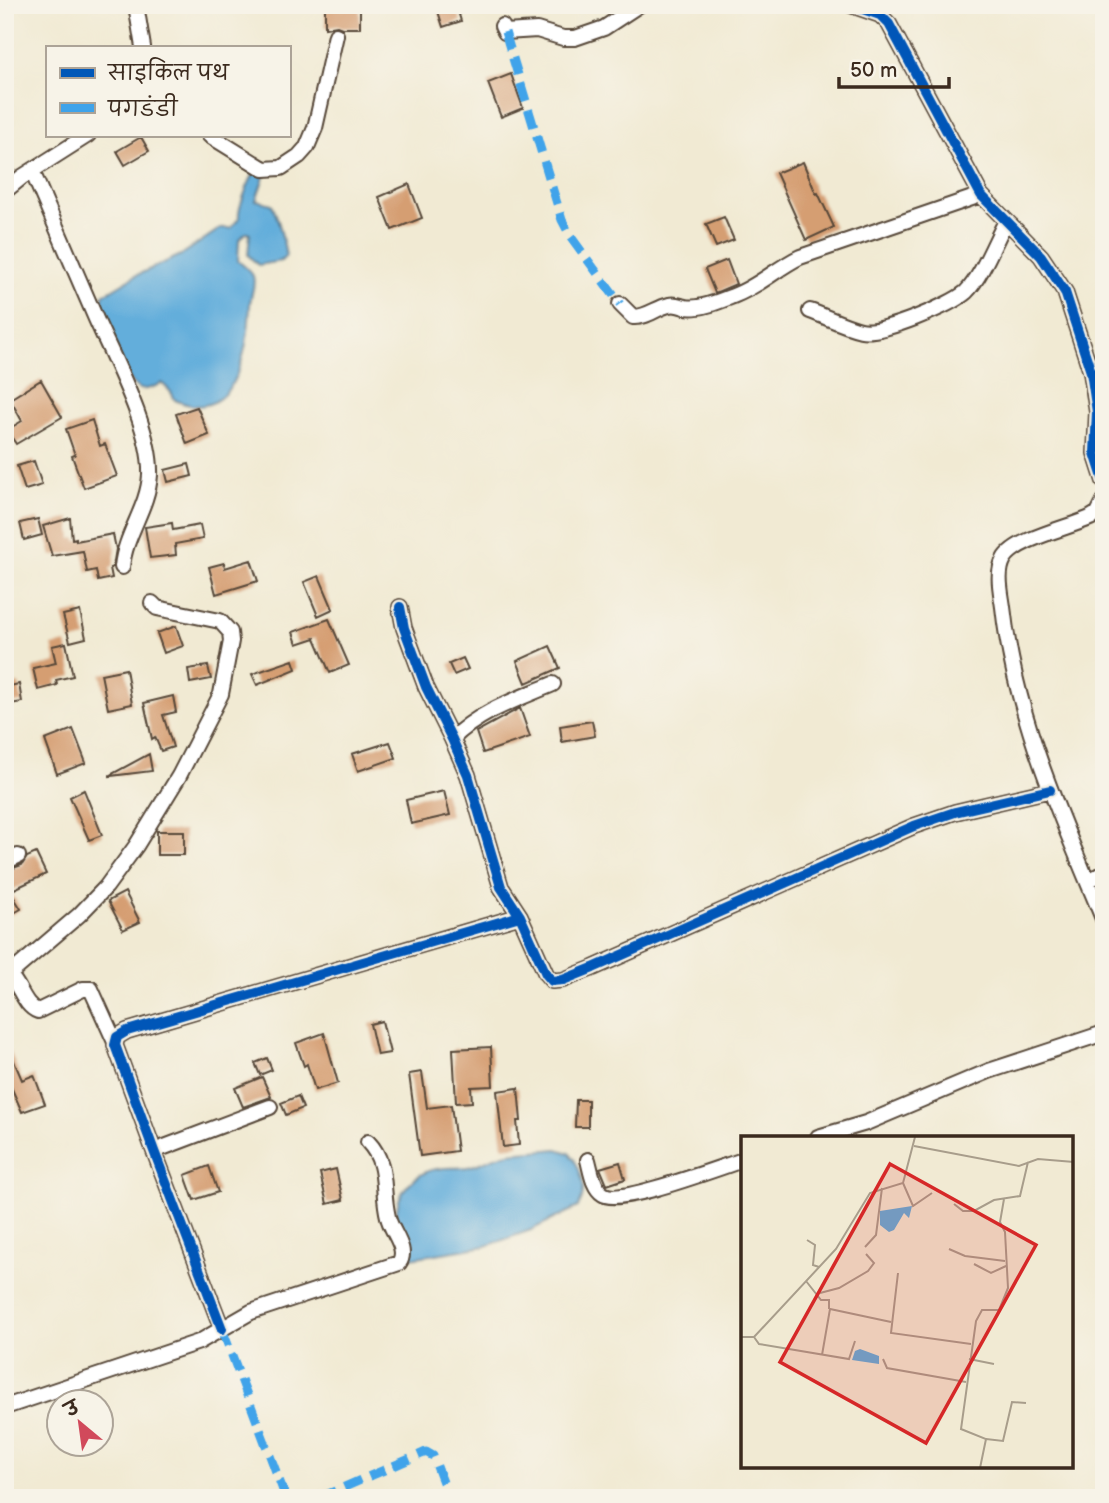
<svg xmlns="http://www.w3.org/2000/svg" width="1109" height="1503" viewBox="0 0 1109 1503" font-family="'Balsamiq Sans','Playpen Sans Deva',sans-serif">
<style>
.water{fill:#63aedb;stroke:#4f6c7c;stroke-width:2}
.building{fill:#d59e72}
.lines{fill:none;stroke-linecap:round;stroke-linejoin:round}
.minor-casing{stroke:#564739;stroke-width:18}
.minor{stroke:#fff;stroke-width:14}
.quiet{stroke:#3fa3ea;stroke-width:9;stroke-dasharray:18 9;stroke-linecap:butt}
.cycleway-casing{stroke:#f7f3e8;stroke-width:15}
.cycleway{stroke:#0057b8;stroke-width:10}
.inset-road{fill:none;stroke:#a89d8b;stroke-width:2}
.view{fill:#d62828;fill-opacity:0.15;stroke:#d62828;stroke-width:3.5}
.inset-edge{fill:none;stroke:#3b2a1e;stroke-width:3.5}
</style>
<rect width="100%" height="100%" fill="#f7f3e8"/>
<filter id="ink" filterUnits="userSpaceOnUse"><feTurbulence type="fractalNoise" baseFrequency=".0143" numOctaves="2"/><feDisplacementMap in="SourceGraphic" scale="14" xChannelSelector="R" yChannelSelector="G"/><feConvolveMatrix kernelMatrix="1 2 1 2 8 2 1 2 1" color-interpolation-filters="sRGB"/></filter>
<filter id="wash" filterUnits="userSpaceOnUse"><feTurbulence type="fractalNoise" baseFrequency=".00686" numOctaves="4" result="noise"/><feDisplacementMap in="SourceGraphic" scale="28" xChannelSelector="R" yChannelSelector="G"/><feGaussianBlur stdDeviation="1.57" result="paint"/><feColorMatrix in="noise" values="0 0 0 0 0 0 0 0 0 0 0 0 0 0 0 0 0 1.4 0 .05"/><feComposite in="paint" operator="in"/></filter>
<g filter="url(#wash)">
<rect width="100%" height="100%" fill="#f1ead3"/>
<path class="water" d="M256 170 265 174 256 200 272 204C279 221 283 238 286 256L281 261 258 265 248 255 250 233H246L239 240 238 261C243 265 250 270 253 276 256 285 251 294 250 303 249 344 237 428 175 400L171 392 162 383C156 386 147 391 140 389 123 382 105 325 96 307L103 299V295L135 276 181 255 221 228H231L239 218C237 209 250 179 256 170Z
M557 1149 570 1153C581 1169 589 1190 578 1207L531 1230 486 1246 411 1258C390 1228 389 1190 426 1172 439 1166 454 1169 468 1167 482 1164 495 1155 509 1153 525 1151 541 1151 557 1149Z"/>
<g id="blocks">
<path class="building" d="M436 5H456L461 21 443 27Z
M325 8H360V28H342L337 26 325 28Z
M511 74 523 108 501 117 488 83Z
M141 137 149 151 125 165 117 151Z
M803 162 816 194 818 193 834 227 806 240 776 173Z
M409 184 422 218 392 230 379 197Z
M724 217 734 240 716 247 706 224Z
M727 260 736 284 715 293 705 269Z
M41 380 62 417 16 444 7 430 22 421 10 399Z
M197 407 209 435 187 444 176 414Z
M92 420 100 446 105 444 117 476 84 488 72 456 75 455 66 429Z
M34 461 42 485 25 490 17 466Z
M189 464 192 476 168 482 165 470Z
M70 518 72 539 76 538V541L113 534 116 549 113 567 110 568 112 578 98 581 96 570 87 572 83 551 52 556 43 526Z
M38 519 42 535 24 540 20 523Z
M172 523 173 530 200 525 203 539 175 544 176 555 150 558 145 527Z
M251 560 258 581 216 594 209 567 224 563 225 568Z
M319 576 333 609 318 616 304 582Z
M80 611 86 638 70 642 63 615Z
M329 619 349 665 330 673 315 638 297 644 293 632Z
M176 626 183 646 164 653 157 633Z
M66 643 73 676 56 680 57 685 38 690 33 668 56 663 52 646Z
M550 646 560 668 526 683 517 661Z
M463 658 468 669 454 675 449 664Z
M293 660 296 669 257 685 252 674Z
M208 666 211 679 190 683 188 669Z
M126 669 132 704 108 709 101 674Z
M19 684 22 702 5 705V687Z
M173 696 176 712 163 715 173 747 161 751 155 737 152 739 144 703Z
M520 708 530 737 483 753 476 732Z
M592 721 595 736 562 742 560 726Z
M73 729 86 763 57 774 45 740Z
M390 742 396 758 358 771 352 754Z
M149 754 152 771 110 776V775Z
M84 790 102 835 89 840 70 797Z
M444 791 450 815 411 824 406 800Z
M157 831H184V855H157Z
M36 853 46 874 10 891 21 909 5 918V871L22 865 27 857Z
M125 892 140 922 123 930 108 901Z
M382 1021 390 1053 377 1055 370 1024Z
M324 1033 338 1083 315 1090 307 1064 304 1066 296 1043Z
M5 1040 22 1080 34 1075 45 1104 22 1112 5 1073Z
M491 1047 493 1086 471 1087 472 1102 456 1103 453 1049Z
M267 1058 272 1070 260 1075 255 1063Z
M422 1072 427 1108 451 1105 457 1151 420 1156 409 1074Z
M262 1077 271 1097 243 1107 235 1088Z
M518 1088 521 1121H517L519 1145 503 1147 497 1091Z
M298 1096 303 1108 286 1115 281 1103Z
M576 1100H588V1127H575Z
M620 1162 625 1179 607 1185 600 1168Z
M209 1166 218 1192 194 1200 185 1175Z
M336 1169 343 1200 327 1204 320 1173Z"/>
</g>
</g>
<g filter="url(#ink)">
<use href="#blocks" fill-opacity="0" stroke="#564739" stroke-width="2"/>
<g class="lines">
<defs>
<path id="minor" d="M136 5 143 47
M851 5 880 15 889 24 981 195 1041 256 1065 292 1091 372 1097 412 1095 453 1104 481
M502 26 505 32 537 30 563 38H575L604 28 639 5
M209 135 264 169 281 168 299 156 307 147 315 128 336 35
M32 171C53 220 74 269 96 319 114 360 152 430 150 475 148 508 125 534 122 567
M5 191 22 177 88 135
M620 304 633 317C646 318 656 308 669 305 676 303 679 306 685 307 699 310 720 301 733 296 758 287 777 268 800 257L981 195
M810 311C827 317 844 326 861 330 881 335 951 305 966 292 982 276 995 241 1006 221
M1104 501 1098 513 1090 518C1068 528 1015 539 1004 559 996 573 1001 592 1003 607 1015 717 1062 820 1104 921
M400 607 404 628 426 687 452 739 468 775 501 887 520 916 546 974 552 981 563 980 593 968 914 826 955 812 1050 790
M452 739C480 711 518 699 553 684
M5 862 18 856
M1087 880 1104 874
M5 972C20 981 22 1005 38 1011L83 989H91L115 1042
M10 974 79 915 106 887 136 846 179 776 221 694 231 641 230 632 220 621 157 608 152 603
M818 1137 866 1123 989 1071 1104 1033
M154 1151 270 1107
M588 1160C591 1171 593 1188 603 1194 619 1206 720 1167 743 1160
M222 1329 154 1151 115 1045 117 1037 127 1031 520 916
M5 1407 199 1342 251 1312 399 1263C409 1249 391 1232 388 1217 381 1190 389 1164 368 1142"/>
</defs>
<use href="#minor" class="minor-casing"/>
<use href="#minor" class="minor"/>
<path class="quiet" d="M505 32 562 220 571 237 620 304
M1101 504 1104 503
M222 1329 286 1498
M319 1498 426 1452 433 1456 449 1498"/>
<defs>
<path id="cycleway" d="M851 5 880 15 889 24 981 195 1041 256 1065 292 1091 372 1097 412 1095 453 1104 481
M400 607 404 628 426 687 452 739 468 775 501 887 520 916 546 974 552 981 563 980 593 968 914 826 955 812 1050 790
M222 1329 154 1151 115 1045 117 1037 127 1031 520 916"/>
</defs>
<use href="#cycleway" class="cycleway-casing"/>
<use href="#cycleway" class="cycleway"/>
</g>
</g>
<g transform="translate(741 1136)">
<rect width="332" height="332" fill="#f1ead3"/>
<path d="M171 70 168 82 163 77 153 94 148 96 139 89V75ZM119 213 138 220V228L111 224 114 215Z" fill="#63aedb"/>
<path class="inset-road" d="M173 10 278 30 297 23 333 26M162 47 172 70 191 57M213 68 222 75H233L253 64 279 60 287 26M66 104 74 109 72 129 78 131M124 111 135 99 141 52M208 113 224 120 264 125M233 128 250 137 265 130M157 137 150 197 230 208M65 145 80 164H88V173M79 157 98 152 127 135 133 127 125 118M0 201H13L95 113 129 57 162 47 174 1M13 201 18 208 108 223 114 205M81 219 89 173 150 186M142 223 146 232 225 246M228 223 253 228M245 303 262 305 271 266 285 267M239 332 245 303 220 293 235 185 241 174H258L267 152 264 96 259 86 263 63"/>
<path class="view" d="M149 28 295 109 185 307 39 226Z"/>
<rect width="332" height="332" class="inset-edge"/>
</g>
<rect width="1109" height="1503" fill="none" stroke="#f7f3e8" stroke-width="28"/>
<rect x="46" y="46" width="245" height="91" fill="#f7f3e8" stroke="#aca397" stroke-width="2"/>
<rect x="60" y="68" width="35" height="10" fill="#0057b8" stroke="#aca397" stroke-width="2"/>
<text x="108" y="80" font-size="21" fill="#3b2a1e">साइकिल पथ</text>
<rect x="60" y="103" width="35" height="10" fill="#3fa3ea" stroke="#aca397" stroke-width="2"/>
<text x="108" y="116" font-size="21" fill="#3b2a1e">पगडंडी</text>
<g transform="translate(80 1423) rotate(331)"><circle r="33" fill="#f7f3e8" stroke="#aca397" stroke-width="2"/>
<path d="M0-5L12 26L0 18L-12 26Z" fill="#d1495b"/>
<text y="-10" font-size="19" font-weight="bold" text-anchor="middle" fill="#3b2a1e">उ</text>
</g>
<path d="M839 77v10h110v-10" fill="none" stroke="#3b2a1e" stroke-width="3.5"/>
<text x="850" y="77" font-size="21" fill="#3b2a1e" stroke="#f7f3e8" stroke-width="5" paint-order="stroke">50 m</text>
</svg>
